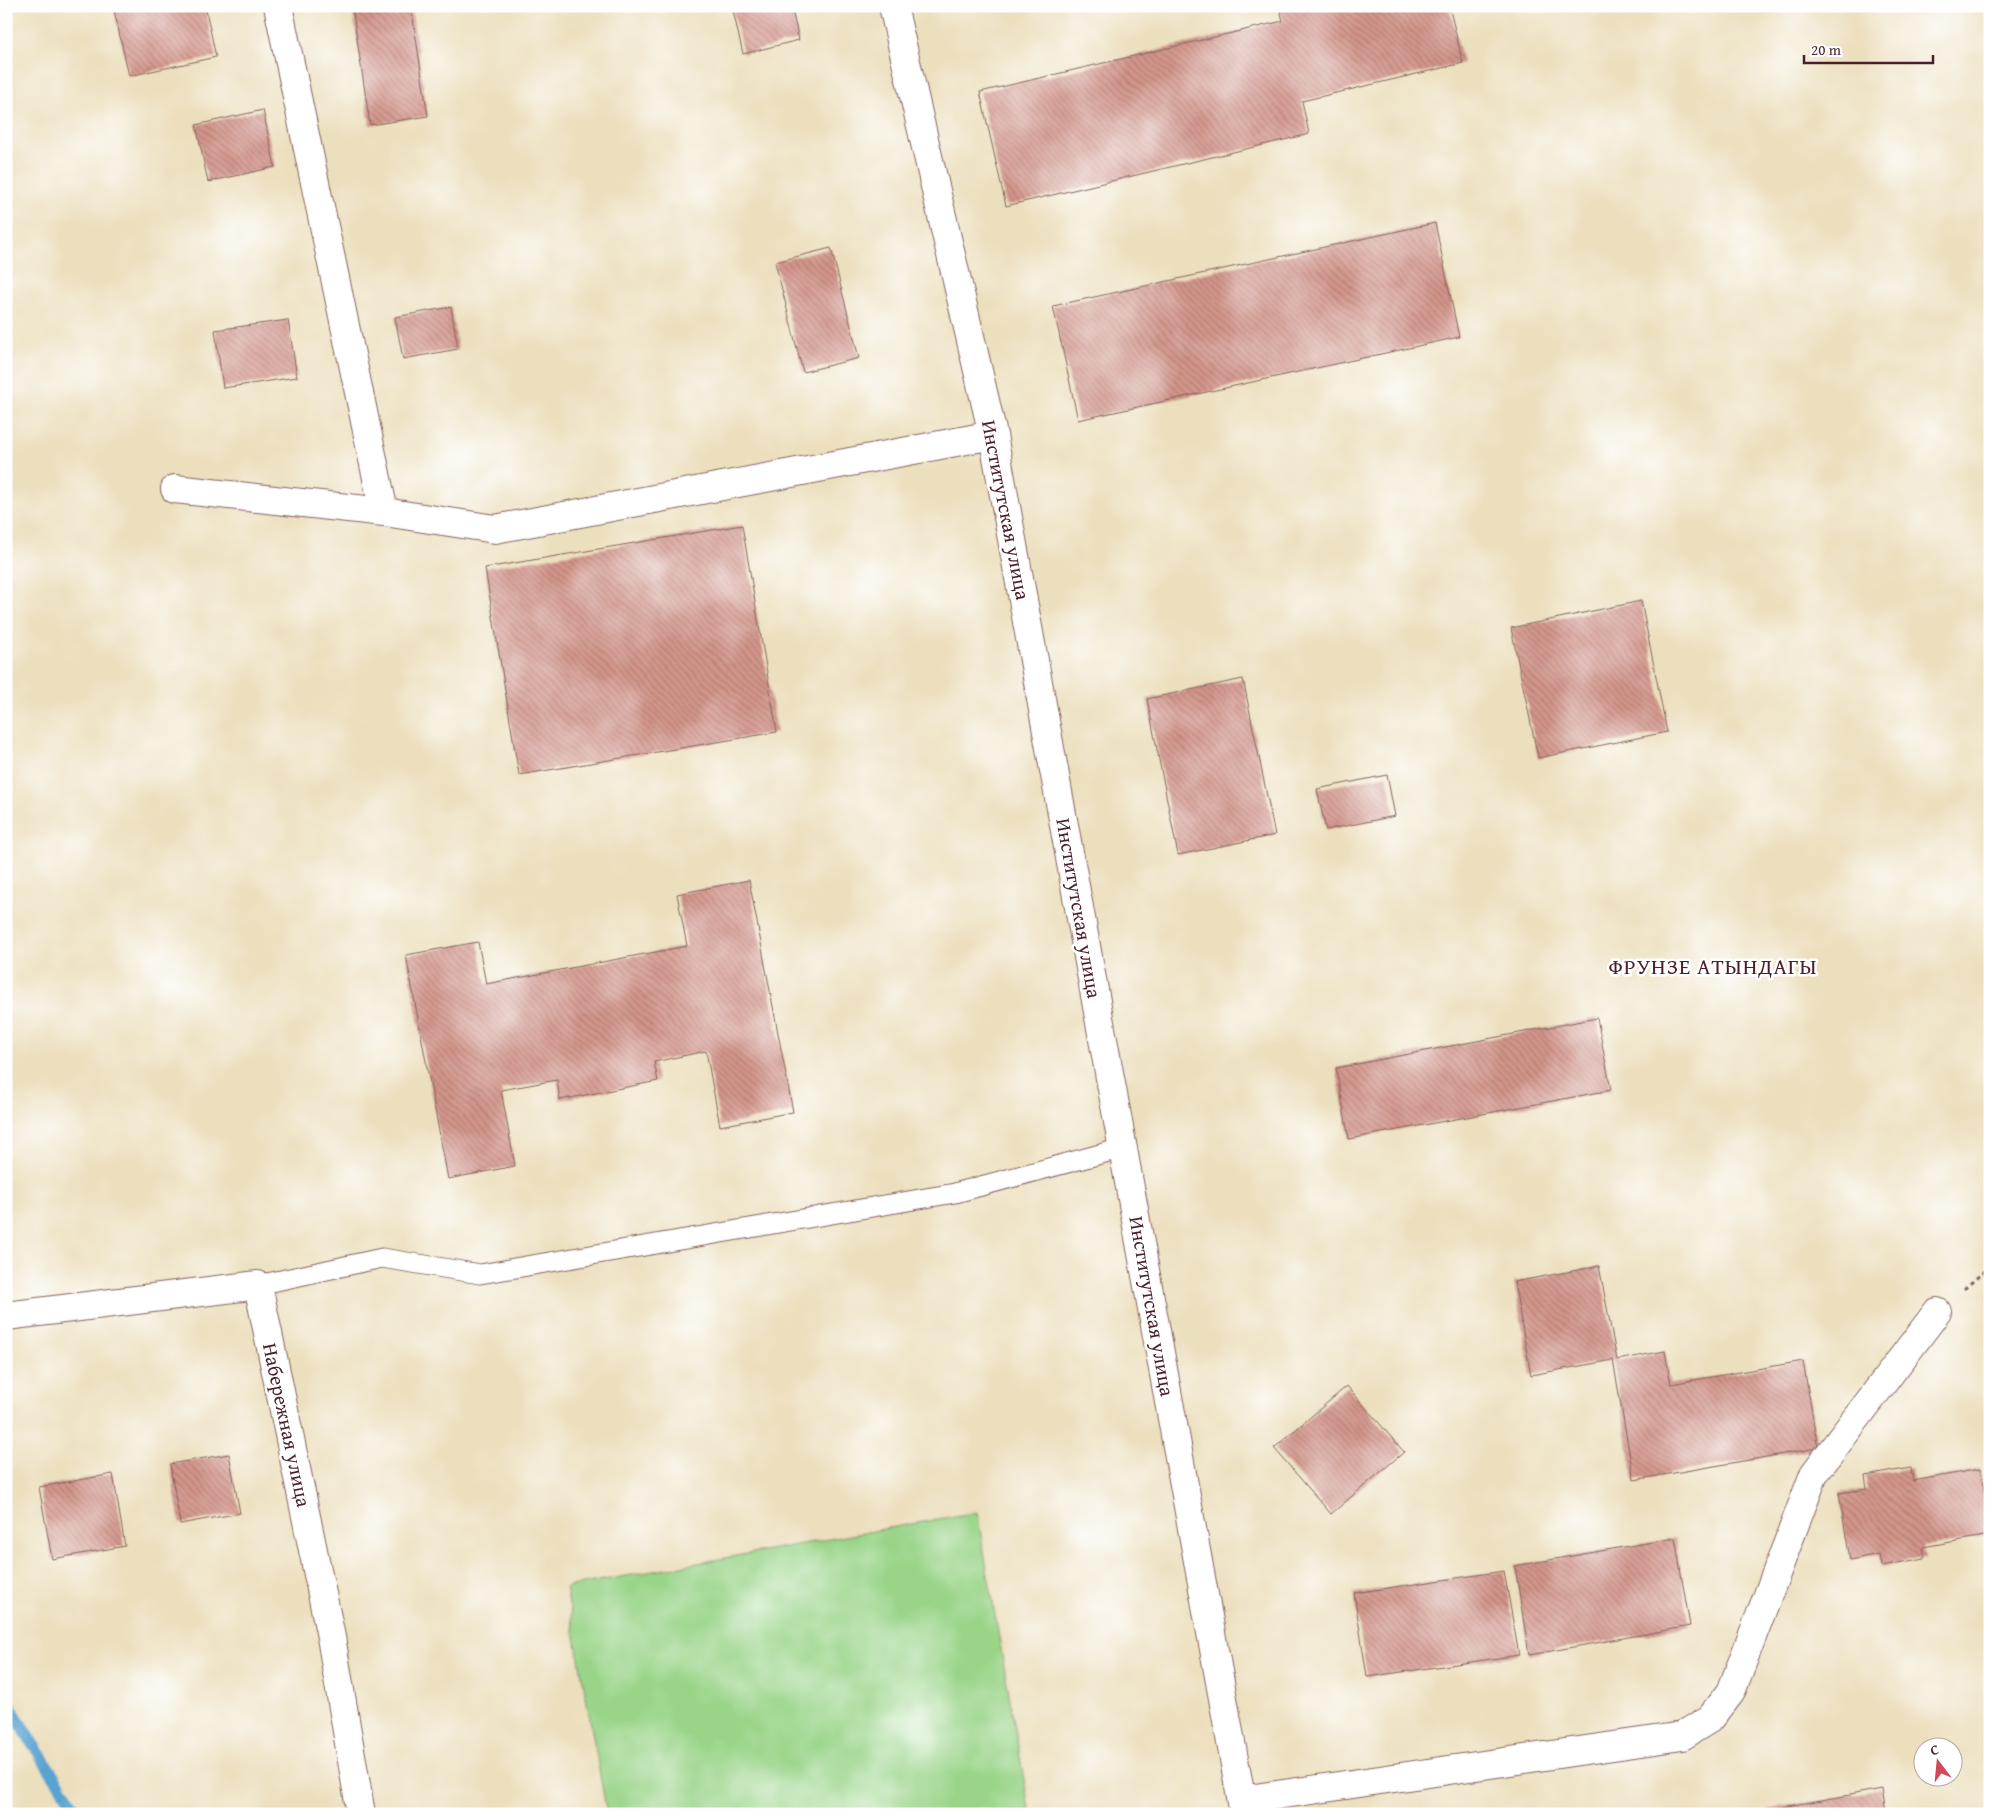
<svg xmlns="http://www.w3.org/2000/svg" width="1996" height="1820" viewBox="0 0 1996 1820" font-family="'Gentium Book Plus',serif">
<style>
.green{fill:#99d488;stroke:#727a5a}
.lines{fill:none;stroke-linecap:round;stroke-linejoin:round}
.stream{stroke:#59a3d1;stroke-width:12}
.building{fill:url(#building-back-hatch)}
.lane-casing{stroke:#83625e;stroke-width:21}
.street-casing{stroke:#83625e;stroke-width:30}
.path{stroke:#83625e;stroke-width:3;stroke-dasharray:4 4;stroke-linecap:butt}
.lane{stroke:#fff;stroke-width:19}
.street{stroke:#fff;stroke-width:28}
.labels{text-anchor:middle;stroke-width:5;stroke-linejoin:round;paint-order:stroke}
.street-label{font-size:20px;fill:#4a1f2b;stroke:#fff}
.quarter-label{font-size:22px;letter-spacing:1px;fill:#4a1f2b;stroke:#fff}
</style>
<defs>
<pattern id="building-back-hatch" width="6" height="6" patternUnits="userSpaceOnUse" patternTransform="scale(1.25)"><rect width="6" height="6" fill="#d3958a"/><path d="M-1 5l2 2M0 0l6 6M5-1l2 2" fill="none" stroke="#ad7971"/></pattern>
</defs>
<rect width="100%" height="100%" fill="#fff"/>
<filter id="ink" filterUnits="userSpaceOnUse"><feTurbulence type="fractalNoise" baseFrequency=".02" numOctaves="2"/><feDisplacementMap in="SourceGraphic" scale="10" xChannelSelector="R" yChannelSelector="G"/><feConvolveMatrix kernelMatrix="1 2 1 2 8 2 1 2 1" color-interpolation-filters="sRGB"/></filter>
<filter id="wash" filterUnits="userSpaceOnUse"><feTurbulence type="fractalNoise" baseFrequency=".0096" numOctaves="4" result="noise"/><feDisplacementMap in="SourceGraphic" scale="20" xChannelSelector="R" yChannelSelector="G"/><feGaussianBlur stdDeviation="1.12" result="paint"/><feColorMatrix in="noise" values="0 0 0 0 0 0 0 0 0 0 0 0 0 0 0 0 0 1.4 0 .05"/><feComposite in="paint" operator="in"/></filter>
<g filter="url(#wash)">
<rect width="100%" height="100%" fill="#ecdfbd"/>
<path class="green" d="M977 1512 1030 1814H607L566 1587Z"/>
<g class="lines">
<path class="stream" d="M6 1699 31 1741 79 1814"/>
</g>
<g id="blocks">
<path class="building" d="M113 6H205L216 57 129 76Z
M352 6H411L428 116 370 125Z
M732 6H791L799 40 743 54Z
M1279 6H1449L1463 63 1302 101 1309 134 1006 206 980 92 1283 21Z
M263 110 275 167 208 182 196 125Z
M1435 223 1459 337 1078 420 1053 306Z
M831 248 859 358 803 372 775 262Z
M451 307 458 349 403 359 395 317Z
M288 320 297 377 223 388 215 330Z
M742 525 777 732 519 775 485 568Z
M1641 601 1667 732 1538 758 1511 628Z
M1243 679 1275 835 1178 855 1147 699Z
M1387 775 1395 816 1326 830 1317 789Z
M749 880 793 1112 720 1126 706 1051 654 1062 658 1081 560 1100 557 1080 501 1090 515 1166 448 1179 406 955 478 942 486 984 687 946 677 894Z
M1597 1018 1611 1090 1349 1139 1336 1068Z
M1599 1266 1617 1360 1665 1351 1671 1384 1803 1361 1818 1448 1634 1480 1613 1360 1531 1375 1514 1282Z
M1347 1386 1404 1452 1331 1514 1274 1448Z
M229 1454 240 1513 180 1524 170 1464Z
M1911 1468 1913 1481 1980 1469 1990 1523V1535L1923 1547 1925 1558 1881 1566 1879 1554 1850 1560 1839 1493 1867 1489 1865 1476Z
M113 1474 125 1546 52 1559 39 1487Z
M1675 1538 1690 1626 1529 1655 1515 1566Z
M1504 1571 1519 1655 1367 1677 1354 1593Z
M1882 1789 1886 1814H1750V1813Z"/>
</g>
</g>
<g filter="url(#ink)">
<use href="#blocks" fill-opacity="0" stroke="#83625e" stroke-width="1"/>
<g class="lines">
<defs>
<path id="lane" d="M258 1285 382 1258 480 1274 955 1193 1123 1148"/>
<path id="street" d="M278 6 384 512
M893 6 993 435 1244 1814
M175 489 384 512 495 529 993 435
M6 1316 258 1285 331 1637 361 1814
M1242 1800 1682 1736 1711 1718 1731 1692 1814 1474 1937 1312"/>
</defs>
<use href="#lane" class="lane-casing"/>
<use href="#street" class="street-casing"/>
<path class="path" d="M1964 1289 1990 1266"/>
<use href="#lane" class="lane"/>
<use href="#street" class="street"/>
</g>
</g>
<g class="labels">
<g class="street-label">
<text transform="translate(1006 510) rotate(79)" y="7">Институтская улица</text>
<text transform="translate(1079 908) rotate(80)" y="7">Институтская улица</text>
<text transform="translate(1152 1306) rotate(80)" y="7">Институтская улица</text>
<text transform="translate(287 1425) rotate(78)" y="7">Набережная улица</text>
</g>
<g class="quarter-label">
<text x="1713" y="974">ФРУНЗЕ АТЫНДАГЫ</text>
</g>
</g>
<rect width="1996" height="1820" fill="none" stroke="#fff" stroke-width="25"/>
<g transform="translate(1938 1762) rotate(344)"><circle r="24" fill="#ffffff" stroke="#b7a5aa"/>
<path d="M0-4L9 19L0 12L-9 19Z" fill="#d1495b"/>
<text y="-8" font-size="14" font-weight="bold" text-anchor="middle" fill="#4a1f2b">С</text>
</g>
<path d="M1804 55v8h129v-8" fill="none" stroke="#4a1f2b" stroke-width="2.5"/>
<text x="1811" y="55" font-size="15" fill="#4a1f2b" stroke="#ffffff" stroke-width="4" paint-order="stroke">20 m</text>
</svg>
